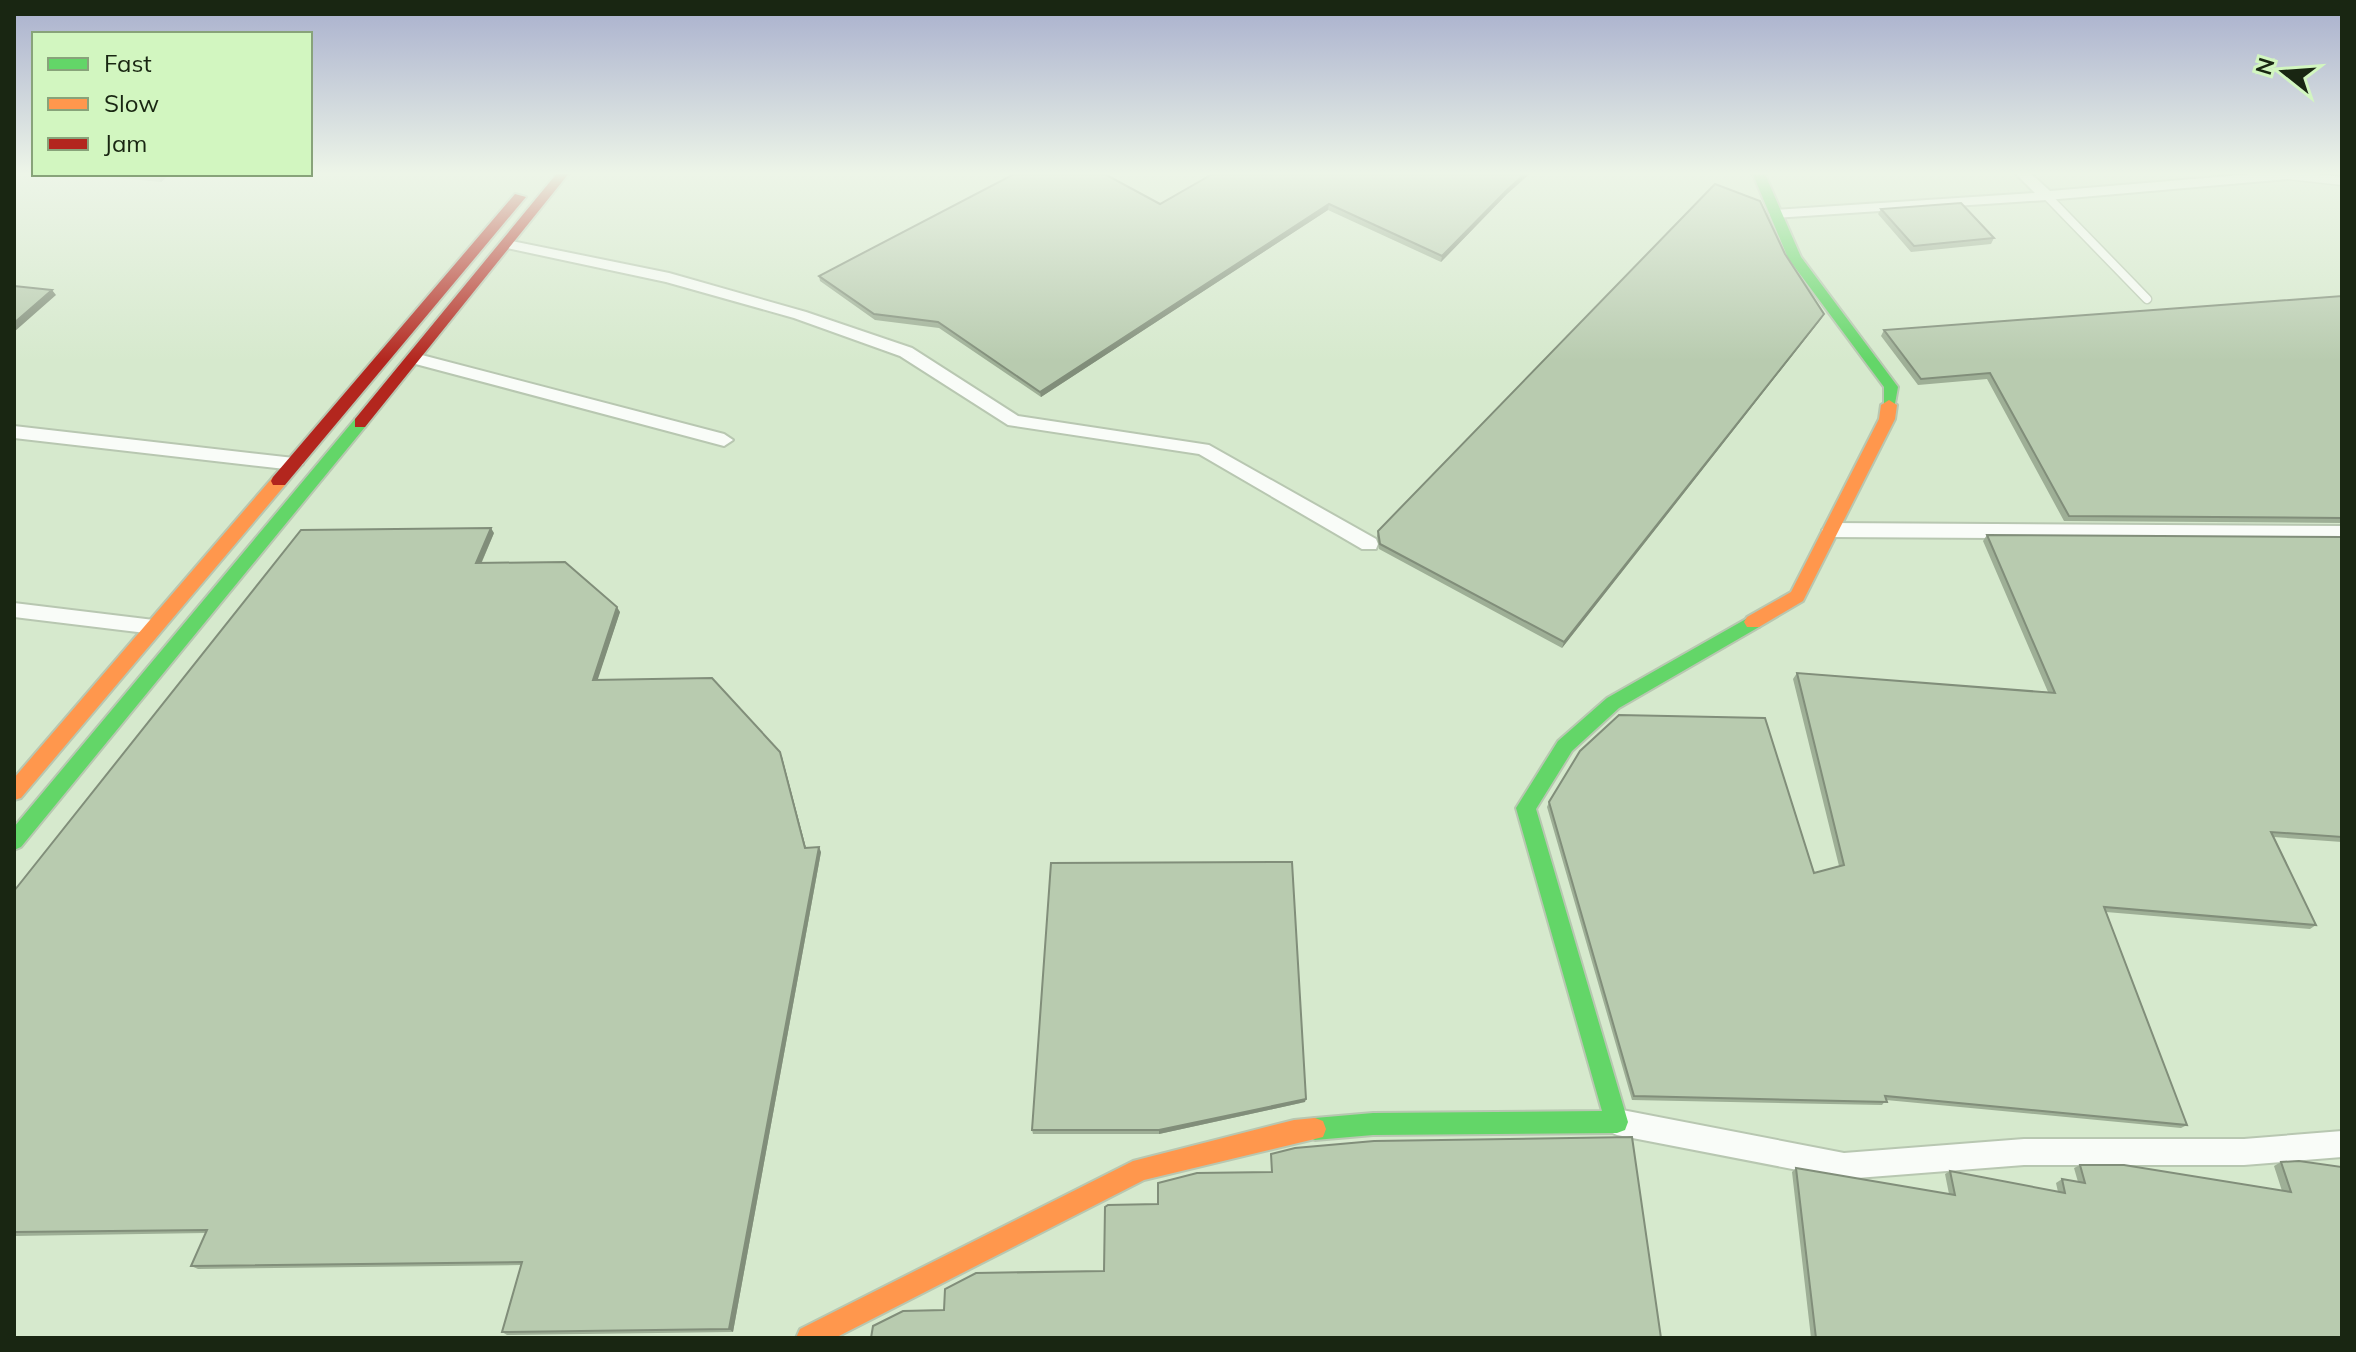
<svg xmlns="http://www.w3.org/2000/svg" width="2356" height="1352" viewBox="0 0 2356 1352" font-family="Mulish,sans-serif">
<style>
.lines{fill:none;stroke-linecap:round;stroke-linejoin:round}
.lane-casing{stroke:#b8c7b1;stroke-width:11}
.street-casing{stroke:#b8c7b1;stroke-width:4}
.fast-casing{stroke:#b8c7b1;stroke-width:4}
.slow-casing{stroke:#b8c7b1;stroke-width:4}
.jam-casing{stroke:#b8c7b1;stroke-width:4}
.lane{stroke:#f9fcf8;stroke-width:8}
.street{fill:#f9fcf8;fill-rule:evenodd}
.fast{fill:#63d668;fill-rule:evenodd}
.slow{fill:#ff974d;fill-rule:evenodd}
.jam{fill:#b3261e;fill-rule:evenodd}
.wall{fill:#9eaf96}
.shaded-wall{fill:#818e7a}
.building{fill:#b8cbaf;stroke:#818e7a;stroke-width:2}
</style>
<rect width="100%" height="100%" fill="#d6e9cd"/>
<g class="lines">
<defs>
<path id="lane" d="M2288 175 2342 181
M2047 196 2147 299"/>
<path id="street" d="M2014 172H2029L2050 191 2278 172H2292L2295 175 2288 179 2047 200 1776 218 1769 214 1776 210 2035 193Z
M507 240 669 273 806 312 912 348 1018 416 1209 445 1376 539 1378 544 1376 549H1362L1199 454 1008 425 900 356 794 318 666 282 502 247 500 244Z
M414 353 724 434 733 440 724 446 408 362 406 358Z
M14 426 294 458 303 464 294 470 14 438Z
M1831 523 2342 526V540L1831 537 1822 530Z
M14 603 154 620 164 627 154 634 14 617Z
M1617 1109 1844 1153 2024 1139H2244L2342 1131V1157L2244 1165H2024L1844 1179 1617 1135 1608 1131 1604 1122 1608 1113Z"/>
<path id="fast" d="M1752 172H1764L1801 257 1898 387 1894 409H1884V387L1788 258Z
M360 418 368 423 365 427 21 847 14 850V827L355 419Z
M1753 615 1762 622 1759 627 1619 708 1572 751 1536 809 1628 1122 1625 1130 1617 1133 1373 1135 1315 1140 1307 1137 1304 1129 1307 1121 1315 1118 1373 1113 1602 1111 1516 808 1558 741 1607 698Z"/>
<path id="slow" d="M1889 400 1897 405 1895 419 1803 601 1759 627H1747L1744 622 1747 617 1791 592 1879 419 1881 405Z
M279 475 287 481 285 485 21 798 14 800V778L273 477Z
M1315 1118 1323 1121 1326 1129 1323 1137 1144 1180 835 1338H796L800 1329 1133 1161 1294 1120Z"/>
<path id="jam" d="M558 172H570L365 427H355V419Z
M515 194 526 197 285 485H273L271 481 273 477Z"/>
</defs>
<use href="#lane" class="lane-casing"/>
<use href="#street" class="street-casing"/>
<use href="#fast" class="fast-casing"/>
<use href="#slow" class="slow-casing"/>
<use href="#jam" class="jam-casing"/>
<use href="#lane" class="lane"/>
<use href="#street" class="street"/>
<use href="#fast" class="fast"/>
<use href="#slow" class="slow"/>
<use href="#jam" class="jam"/>
</g>
<path class="wall" d="M78 174H170L161 182Z
M1506 195 1441 262 1328 210 1041 397 939 328 875 320 820 281 819 276 1160 204Z
M1881 209 1994 238 1991 244 1911 252 1878 214Z
M1785 254 1821 319 1562 648 1379 549 1377 536 1378 531Z
M2342 296V523L2064 521 1987 379 1918 385 1881 336 1884 330Z
M494 533 482 562 620 612 597 680 782 757 806 848 821 852 733 1332 507 1335 502 1332 521 1265 198 1269 191 1266 206 1233 14 1236V891Z
M1987 535 2342 537V842L2274 837 2316 925 2310 929 2106 912 2187 1125 2181 1128 1886 1100 1882 1105 1632 1100 1547 807 1549 802 1814 873 1839 866 1793 679 1797 673 2048 692 1983 541Z
M1305 1102 1159 1134H1033L1032 1130Z
M2281 1162 2342 1338H1811L1792 1172 1796 1168 1949 1194 1945 1174 1950 1171 2058 1192 2056 1183 2062 1179 2078 1182 2074 1168 2080 1165 2282 1191 2274 1166Z"/>
<path class="shaded-wall" d="M1527 172H1532L1506 195 1441 262 1442 256 1507 190Z
M160 174H170L161 182 157 176Z
M1329 204 1328 210 1041 397 1040 392Z
M52 290 56 295 14 332V323Z
M1824 314 1821 319 1562 648 1564 642Z
M491 528 494 533 479 568 476 563Z
M617 607 620 612 596 685 593 680Z
M780 752 782 757 807 852 805 848Z
M819 847 821 852 733 1332 729 1329Z
M1306 1099 1305 1102 1159 1134V1130Z"/>
<path class="building" d="M1018 172H1101L1160 204 1216 172H1527L1507 190 1442 256 1329 204 1040 392 938 322 874 314 819 276Z
M133 174H160L157 176Z
M1715 184 1760 201 1785 254 1824 314 1564 642 1380 544 1378 531Z
M1961 203 1994 238 1914 246 1881 209Z
M14 286 52 290 14 323Z
M2342 296V518L2069 516 1990 373 1921 379 1884 330Z
M491 528 476 563 565 562 617 607 593 680 712 678 780 752 805 848 819 847 729 1329 502 1332 522 1262 191 1266 207 1230 14 1232V891L301 530Z
M1987 535 2342 537V837L2271 832 2316 925 2104 907 2187 1125 1885 1096 1887 1102 1634 1096 1549 802 1580 751 1619 715 1765 718 1814 873 1844 865 1797 673 2055 693Z
M1292 862 1306 1099 1159 1130H1032L1051 863Z
M1632 1137 1661 1338H871L873 1326 903 1311 944 1310 945 1289 976 1273 1104 1271 1105 1207 1108 1205 1158 1204V1183L1197 1173 1272 1172 1271 1154 1295 1148 1374 1141Z
M2299 1161 2342 1167V1338H1816L1796 1168 1955 1195 1950 1171 2065 1193 2062 1179 2085 1183 2080 1165H2124L2291 1192 2281 1162Z"/>
<linearGradient id="sky" x2="0" y2="1"><stop stop-color="#a8afcd"/><stop offset="0.48" stop-color="#edf5e8"/><stop offset="1" stop-color="#edf5e8" stop-opacity="0"/></linearGradient>
<rect width="2356" height="361" fill="url(#sky)"/>
<rect width="2356" height="1352" fill="none" stroke="#192612" stroke-width="32"/>
<rect x="32" y="32" width="280" height="144" fill="#d2f6c0" stroke="#88a37a" stroke-width="2"/>
<rect x="48" y="58" width="40" height="12" fill="#63d668" stroke="#88a37a" stroke-width="2"/>
<text x="104" y="72" font-size="24" fill="#192612">Fast</text>
<rect x="48" y="98" width="40" height="12" fill="#ff974d" stroke="#88a37a" stroke-width="2"/>
<text x="104" y="112" font-size="24" fill="#192612">Slow</text>
<rect x="48" y="138" width="40" height="12" fill="#b3261e" stroke="#88a37a" stroke-width="2"/>
<text x="104" y="152" font-size="24" fill="#192612">Jam</text>
<g transform="translate(2284 72) rotate(287)" stroke="#d2f6c0" stroke-width="6" paint-order="stroke">
<path d="M0-6L14 30L0 20L-14 30Z" fill="#192612"/>
<text y="-12" font-size="22" font-weight="bold" text-anchor="middle" fill="#192612">N</text>
</g>
</svg>
